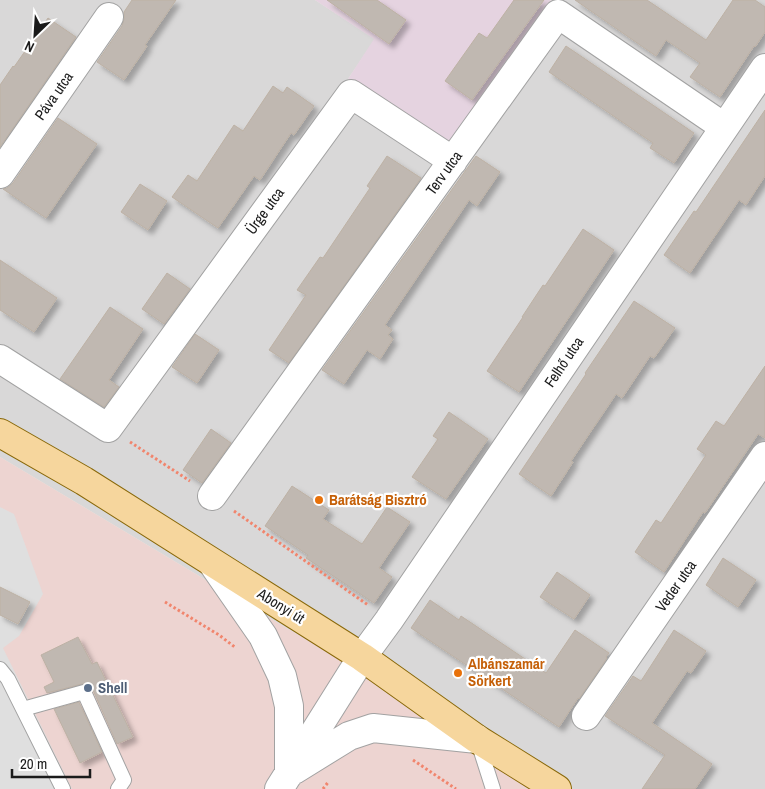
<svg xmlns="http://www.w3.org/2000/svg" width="765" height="789" viewBox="0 0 765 789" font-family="'Archivo Narrow',sans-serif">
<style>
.residential{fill:#d9d8d8}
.commercial{fill:#edd4d1}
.industrial{fill:#e5d3e0}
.parking{fill:#dfdfdf}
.building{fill:#c0b8b1;stroke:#bdb1a4;filter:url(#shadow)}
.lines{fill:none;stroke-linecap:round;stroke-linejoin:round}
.lane-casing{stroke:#a2a2a2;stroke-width:16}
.street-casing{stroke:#a2a2a2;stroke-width:30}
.primary-casing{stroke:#896809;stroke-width:30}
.path{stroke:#f1856d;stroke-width:3;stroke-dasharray:2.5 2.5;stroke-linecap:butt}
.lane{stroke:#fff;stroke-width:14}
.street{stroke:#fff;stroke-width:28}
.primary{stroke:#f6d69d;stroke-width:28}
.food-dot{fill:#e8710a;stroke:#fff;stroke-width:2}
.service-dot{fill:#5c6f8a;stroke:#fff;stroke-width:2}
.labels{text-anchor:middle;stroke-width:4.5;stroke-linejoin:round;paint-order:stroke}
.street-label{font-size:15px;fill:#1b1b1b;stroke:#fff}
.food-label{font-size:15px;font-weight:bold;fill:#c56008;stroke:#fff;text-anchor:start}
.service-label{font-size:15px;font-weight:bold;fill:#4e5e75;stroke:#fff;text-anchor:start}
</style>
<defs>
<filter id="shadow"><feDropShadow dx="4.5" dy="4.5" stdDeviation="2.5" flood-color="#0004"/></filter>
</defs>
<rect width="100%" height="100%" fill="#ece9e1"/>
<path class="residential" d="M0 0H315L375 39 348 79 449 145 551 0H765V789H554L478 738 283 626 0 457Z"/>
<path class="commercial" d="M0 457 283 626 478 738 554 789H0Z"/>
<path class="industrial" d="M315 0H551L449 145 348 79 374 39Z"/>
<path class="parking" d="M0 507 14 514 43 594 19 636 3 648 72 789H0Z"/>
<path class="building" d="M132 0H176L145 45 147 46 124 80 97 62 122 26 124 19V12Z
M327 0H377L406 20 389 44Z
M514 0H544L472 100 445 81 479 33 487 38Z
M575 0H647L706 40 733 0H755L765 7V32L755 47 754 46 720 97 690 77 700 63 666 40 656 56Z
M48 18 76 37 0 147V85L13 66 14 67Z
M566 46 694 133 674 163 650 148 653 143 549 72Z
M273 86 283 93 287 87 314 106 294 135 291 133 260 180 254 176 218 228 172 197 188 175 197 181 234 125 243 131Z
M765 110V176L746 205 739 200 690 273 664 255 694 211 696 212Z
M58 118 97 144 46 218 3 189 7 188 13 183Z
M387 156 421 178 289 363 269 350 306 295 297 290 320 257 323 258 370 188 367 186Z
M476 156 500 172 477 206 469 200 385 325 392 330 388 335 393 339 380 359 367 350 344 384 322 370Z
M140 184 167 201 148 230 121 212Z
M583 229 614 250 519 392 487 371 523 317H522L543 285 545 286Z
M0 260 57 298 34 332 0 310Z
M167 273 190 289 164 324 142 309Z
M634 301 675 328 654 358 650 356 622 398 616 394 571 461 573 462 551 496 519 474 586 374 585 373Z
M110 307 143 329 109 380 119 387 104 407 60 379Z
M195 334 219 350 197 383 172 367Z
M765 366V438L758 434 705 513 703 512 664 572 635 552 656 520 661 523 706 455 697 449 716 421 724 426Z
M449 412 488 439 446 499 412 477 438 439 433 436Z
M211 429 231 443 202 483 183 470Z
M292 486 329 510 323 519 362 544 387 507 410 522 379 568 392 577 374 603 306 558 308 555 265 526Z
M723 558 756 580 738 607 706 585Z
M557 572 590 595 574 619 540 597Z
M0 587 30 602 18 624 0 615Z
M430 600 459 620 461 616 546 673 575 630 609 653 606 657 607 658 579 699 578 698 559 727 411 628Z
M674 630 706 651 691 673 687 671 652 723 712 764 695 789H642L665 755 605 716 633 676 641 681Z
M78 637 92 664 97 662 133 737 117 744 92 688 89 685 82 684 47 693 44 687 54 682 41 655Z
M79 702 102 752 80 763 54 709Z"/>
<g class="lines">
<defs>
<path id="lane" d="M0 669 8 679 63 789
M23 709 84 692 124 780 118 789
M478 742 493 789"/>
<path id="street" d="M0 174 109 17
M0 359 108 428 351 94 453 161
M212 496 558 14 724 127
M213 564 263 636 282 676 289 706V774
M586 716 765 456
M294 770 349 736 373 728 477 739
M279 789 362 657 389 620 765 68"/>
<path id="primary" d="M0 433 84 481 362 657 477 739 557 789"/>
</defs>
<use href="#lane" class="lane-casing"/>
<use href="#street" class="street-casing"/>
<use href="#primary" class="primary-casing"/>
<path class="path" d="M130 442 190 481
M234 511 368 605
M165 602 219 635 236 648
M413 760 456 789
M323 789 329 781"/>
<use href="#lane" class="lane"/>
<use href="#street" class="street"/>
<use href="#primary" class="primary"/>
</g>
<g class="food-dot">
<circle cx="319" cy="500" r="5"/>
<circle cx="458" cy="673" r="5"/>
</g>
<circle class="service-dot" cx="88" cy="688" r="5"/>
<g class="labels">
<g class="street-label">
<text transform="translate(54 96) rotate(-55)" y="5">Páva utca</text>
<text transform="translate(444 173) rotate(-54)" y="5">Terv utca</text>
<text transform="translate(265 211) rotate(-54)" y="5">Ürge utca</text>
<text transform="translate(564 362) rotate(-56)" y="5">Felhő utca</text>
<text transform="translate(676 586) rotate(-55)" y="5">Veder utca</text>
<text transform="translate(281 606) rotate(32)" y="5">Abonyi út</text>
</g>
<g class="food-label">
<text x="329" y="505">Barátság Bisztró</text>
<text x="468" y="669">Albánszamár<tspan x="468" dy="17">Sörkert</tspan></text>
</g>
<g class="service-label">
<text x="98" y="693">Shell</text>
</g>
</g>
<g transform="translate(35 35) rotate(205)" stroke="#ffffff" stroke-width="4" paint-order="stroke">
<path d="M0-4L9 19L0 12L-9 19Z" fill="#1b1b1b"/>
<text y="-8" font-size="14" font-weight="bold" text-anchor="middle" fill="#1b1b1b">N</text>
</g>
<path d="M12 769v8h78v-8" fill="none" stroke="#1b1b1b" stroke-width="2.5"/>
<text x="20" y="769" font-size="15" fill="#1b1b1b" stroke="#ffffff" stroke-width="4" paint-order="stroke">20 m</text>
</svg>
